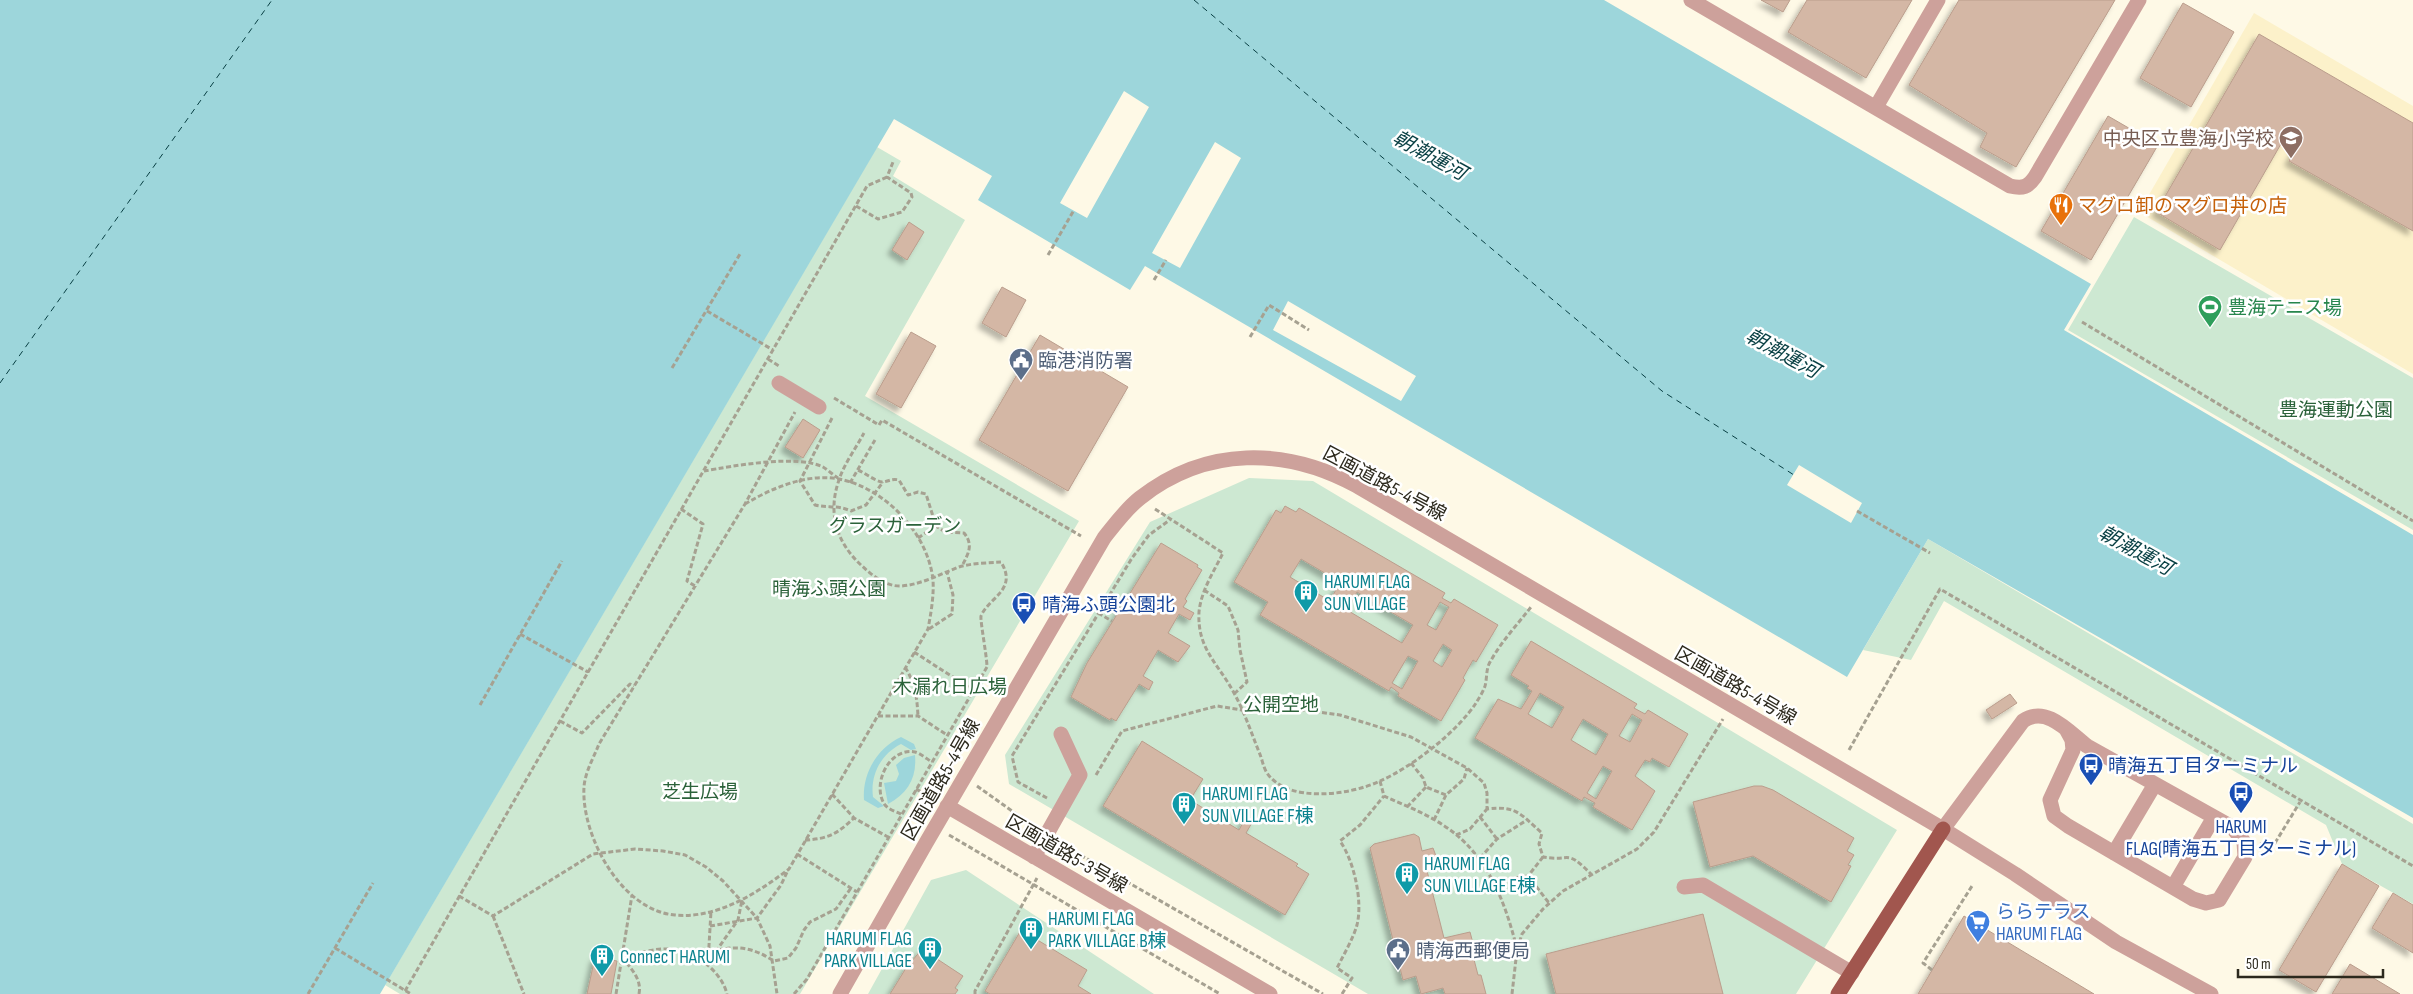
<svg xmlns="http://www.w3.org/2000/svg" width="2413" height="994" viewBox="0 0 2413 994" font-family="'Sofia Sans Condensed','Noto Sans JP',sans-serif">
<style>
.built{fill:#fcf1ca}
.green{fill:#cde8d2}
.water{fill:#9dd6db}
.pier{fill:#fef9e6}
.lines{fill:none;stroke-linecap:round;stroke-linejoin:round}
.ferry{stroke:#083f43;stroke-width:1;stroke-dasharray:6 5;stroke-linecap:butt}
.building{fill:#d4b7a5;stroke:#ba9d8c;fill-rule:evenodd;filter:url(#shadow)}
.path{stroke:#a6a191;stroke-width:3;stroke-dasharray:5 2.5;stroke-linecap:butt}
.minor{stroke:#cda19b;stroke-width:15}
.major{stroke:#a1564e;stroke-width:15}
.labels{text-anchor:middle;stroke-width:5;stroke-linejoin:round;paint-order:stroke}
.education-label{font-size:19px;fill:#785e54;stroke:#fff;text-anchor:end}
.food-label{font-size:19px;fill:#c56008;stroke:#fff;text-anchor:start}
.leisure-label{font-size:19px;fill:#27864d;stroke:#fff;text-anchor:start}
.service-label{font-size:19px;fill:#4e5e75;stroke:#fff;text-anchor:start}
.park-label{font-size:19px;fill:#2b623a;stroke:#fff}
.street-label{font-size:19px;fill:#2c291d;stroke:#fff}
.culture-label{font-size:19px;fill:#0d838f;stroke:#fff;text-anchor:start}
.transit-label{font-size:19px;fill:#164399;stroke:#fff;text-anchor:start}
.shop-label{font-size:19px;fill:#366cbe;stroke:#fff;text-anchor:start}
.water-label{font-size:20px;font-style:italic;fill:#083f43;stroke:#fff}
</style>
<defs>
<filter id="shadow"><feDropShadow dx="-4.5" dy="4.5" stdDeviation="2.5" flood-color="#0004"/></filter>
</defs>
<rect width="100%" height="100%" fill="#fef9e6"/>
<path class="built" d="M2254 13 2413 106V374L2139 212Z"/>
<path class="green" d="M877 147 901 161 893 176 965 220 865 396 1079 521 800 994H400L385 985Z
M2134 217 2413 378V530L2068 330Z
M1249 478 1313 481 1897 830 1796 994H1368L1009 784 1005 755 1150 522Z
M1928 539 2413 824V904L2342 864 2326 825 1944 601 1911 660 1863 650Z
M966 870 1154 994H868L931 880Z"/>
<path class="water" d="M0 0H1604L2091 284 2064 330 2413 535V818L1928 539 1847 677 1145 266 1130 290 978 200 992 176 894 119 380 994H0Z
M901 737 914 744 916 749 911 750 901 744C881 754 870 775 873 797L884 806 878 808 864 800C862 774 877 748 901 737Z
M915 755C917 778 908 793 888 804L884 783 896 781 899 774 896 765 904 758Z"/>
<path class="pier" d="M1124 91 1149 107 1087 218 1060 203Z
M1215 142 1241 158 1180 268 1152 253Z
M1288 301 1416 376 1401 401 1273 330Z
M1799 465 1862 503 1851 523 1787 485Z"/>
<g class="lines">
<path class="ferry" d="M1194 0 1662 391 1794 475
M0 383 272 0"/>
</g>
<path class="building" d="M1761 0H1790L1783 12Z
M1807 0H1912L1866 78 1788 32Z
M1959 0H2115L2016 167 1980 147 1987 133 1909 85Z
M2183 3 2234 32 2191 107 2140 78Z
M2259 34 2413 123V231L2289 161 2302 138 2289 130 2220 250 2156 212Z
M2108 116 2158 145 2091 260 2041 231Z
M909 222 924 232 907 260 892 250Z
M1002 287 1026 300 1006 337 982 323Z
M911 332 936 346 901 408 876 394Z
M1040 335 1128 387 1068 491 979 440Z
M803 419 820 430 803 458 785 447Z
M1285 506 1296 512 1299 508 1445 593 1442 598 1451 603 1454 599 1498 625 1476 662 1473 660 1463 678 1465 680 1441 721 1398 696 1399 693 1391 687 1389 691 1260 615 1268 602 1234 582 1276 510 1281 513ZM1301 559 1340 582 1330 601 1290 577ZM1357 592 1413 625 1402 643 1347 610ZM1440 602 1449 607 1436 630 1427 625ZM1443 644 1452 650 1442 667 1433 661ZM1408 656 1418 661 1402 689 1392 683Z
M1161 543 1198 565 1197 567 1202 570 1185 599 1187 601 1183 607 1194 613 1190 620 1179 614 1168 633 1190 646 1178 662 1158 650 1143 676 1153 682 1149 690 1139 684 1116 721 1111 718 1110 720 1071 697 1087 663Z
M1531 641 1637 704 1634 708 1645 714 1648 710 1688 734 1669 767 1652 758 1650 762 1645 760 1635 776 1655 791 1632 830 1593 807 1595 803 1584 797 1582 801 1475 738 1498 699 1521 709 1532 691 1527 688 1529 686 1511 675ZM1540 693 1564 707 1552 728 1528 714ZM1632 714 1642 720 1630 742 1619 736ZM1583 719 1608 734 1596 755 1571 740ZM1603 766 1612 771 1596 799 1587 793Z
M2010 694 2017 703 1992 719 1986 710Z
M1142 741 1203 779 1190 800 1239 830 1246 817 1253 821 1246 833 1298 864 1296 866 1309 874 1285 915 1103 806Z
M1754 786H1762L1773 790 1854 838 1847 851 1854 855 1848 865 1851 866 1831 902 1753 856 1710 867 1693 802Z
M1414 834 1419 837 1422 851 1433 848 1436 856 1424 859 1444 938 1470 932 1474 947 1471 948 1478 975H1481L1486 994H1445L1443 988 1421 994 1416 976 1403 980 1370 848 1374 844Z
M2342 864 2379 886 2316 992 2279 970Z
M2393 893 2413 905V953L2372 928Z
M1703 914 1723 994H1556L1546 954Z
M1964 916 2094 994H1918Z
M1021 930 1087 970 1078 986 1091 994H990L985 991Z
M922 949 963 976 955 988 958 990 955 994H890L906 968Z
M595 957 617 961 611 994H587Z
M2350 964 2400 994H2332Z"/>
<g class="lines">
<path class="path" d="M856 206 878 219 902 212 912 197 911 193 887 177 893 162
M1048 255 1074 210
M1154 280 1166 260
M707 311 773 350
M2082 322 2413 521
M1250 337 1269 305 1309 330
M768 359 779 366
M672 368 740 254
M834 398 879 425 882 420 1081 536
M832 418 800 481 815 505C828 508 838 505 851 511L866 505 883 482
M858 470C865 473 875 481 882 482 888 482 891 478 899 480L908 495 918 492 926 494 936 526 945 532 964 533C974 545 968 554 962 566
M704 471C733 466 797 454 823 467 828 470 833 475 838 478
M850 483 875 440
M745 504C772 488 807 473 839 479 885 488 928 533 933 580 934 596 931 613 928 629L789 869C757 893 718 919 675 915 622 911 581 836 584 787 585 772 594 757 599 744L745 504 795 412
M681 509 703 524 687 581 695 586
M1155 509 1223 553C1214 571 1201 591 1199 612 1197 649 1218 663 1234 693 1244 711 1251 732 1259 752 1262 758 1263 767 1267 773 1288 804 1351 795 1380 781 1412 767 1457 732 1476 703 1479 698 1483 692 1485 686 1487 679 1486 671 1489 664 1500 643 1517 625 1531 607
M1857 511 1930 553
M918 538 936 526
M1204 590 1228 606 1238 630 1240 650 1247 682 1235 693
M1098 613 1112 621
M929 629 952 614 953 595 947 572
M520 634 588 672
M914 652 973 690
M905 667C915 683 917 697 918 716
M480 705 562 561
M878 716H918L947 735
M560 721 582 733 630 684 634 686
M1849 750 1940 589 2413 866
M1411 763 1423 778 1426 787 1446 795
M1096 775 1122 731 1217 706 1242 710 1288 708 1340 715 1411 737 1467 768 1484 783 1487 793V809C1517 805 1521 815 1542 833L1539 844 1543 857C1572 862 1565 848 1591 874
M1380 781 1384 796C1404 805 1425 813 1443 825 1487 853 1505 901 1517 949
M977 786 1033 826
M916 789 929 796
M832 794 854 818 888 837
M1047 798 1018 782 1012 756 1132 558 1149 535 1171 519
M1407 807 1426 787
M901 814C896 812 888 809 885 805 871 785 889 747 915 752 920 753 927 759 932 762
M1480 817 1497 839
M1434 820 1446 795 1464 779 1467 768
M949 835 1220 994
M1456 835 1470 829 1487 809
M805 840C828 839 837 834 854 818
M1061 844 1323 994
M2260 844 2275 843 2300 802
M797 854 857 892
M1543 857 1528 876 1549 903
M1480 858 1497 839 1527 820
M1494 881 1528 876
M459 896 493 916 593 854 635 849 663 851 685 855 706 867 723 881 757 918 770 946 777 994
M493 916 524 994
M710 926 757 918 781 885 788 870
M335 948 411 994
M718 950C740 945 755 949 774 961L788 958 796 948 804 930 810 922 836 909 851 888
M708 963 711 911
M707 964 738 920 742 900
M1932 970 1923 963 1972 886
M405 991 867 186 887 177
M308 994 373 883
M616 994 632 895
M639 994C642 979 631 969 623 958 637 954 653 948 669 949 693 950 721 970 727 994
M794 994 807 979 987 667C987 657 980 620 981 616 989 597 1018 590 1001 562 988 563 972 563 959 567 940 574 923 584 902 586 886 587 873 576 862 566 837 543 827 514 839 480 844 464 856 448 864 433
M975 994V991L1037 878
M1342 994 1352 978 1337 968C1344 954 1353 939 1357 925 1363 901 1354 861 1340 841L1360 825 1384 796
M1512 994 1517 950 1522 934 1543 909 1563 891 1637 849 1654 832 1723 719"/>
<path class="minor" d="M1691 0 2010 186C2023 189 2028 187 2035 177L2139 0
M1876 107 1938 0
M779 383 819 407
M947 806 1270 994
M1943 829 2023 721C2046 705 2068 731 2087 746L2232 827 2244 842 2245 857 2219 900 2206 903 2193 899 2068 826 2054 816 2050 800 2073 750 2072 740 2066 729
M2114 853 2155 784
M1034 857 1080 775 1061 734
M1684 887 1703 885 1852 973
M2173 887 2214 817
M840 994 926 843 1104 538C1115 524 1126 509 1140 498 1206 446 1286 447 1357 486L1943 829 2015 874 2116 942 2211 994"/>
<path class="major" d="M1838 994 1943 829"/>
</g>
<defs>
<symbol id="school-pin" viewBox="-11 -11 22 30"><path d="M0 17L-7.5 6A9.5 9.5 0 1 1 7.5 6Z" fill="#8d6e63" stroke="#fff"/><path d="M0-5L7-2L0 1L-7-2ZM-4 1L0 2.5L4 1V4Q0 6-4 4Z" fill="#fff"/></symbol>
<symbol id="restaurant-pin" viewBox="-11 -11 22 30"><path d="M0 17L-7.5 6A9.5 9.5 0 1 1 7.5 6Z" fill="#e8710a" stroke="#fff"/><path d="M-5-6h1v4h1v-4h1v4h1v-4h1v5L-1.5 .5V6h-2V.5L-5-1ZM5-6V6H3V1.5H1.5Q1.5-4 5-6Z" fill="#fff"/></symbol>
<symbol id="stadium-pin" viewBox="-11 -11 22 30"><path d="M0 17L-7.5 6A9.5 9.5 0 1 1 7.5 6Z" fill="#2e9e5b" stroke="#fff"/><path d="M0-5a6.5 5 0 1 0 0 10a6.5 5 0 1 0 0-10ZM-3.5-1.8h7v3.6h-7Z" fill="#fff"/></symbol>
<symbol id="civic-pin" viewBox="-11 -11 22 30"><path d="M0 17L-7.5 6A9.5 9.5 0 1 1 7.5 6Z" fill="#5c6f8a" stroke="#fff"/><path d="M-.6-6.5H3V-4.5H.6V-3L4-1V1h2V6H-6V1h2V-1L-.6-3ZM-1.2 2.5V6h2.4V2.5Z" fill="#fff"/></symbol>
<symbol id="building-pin" viewBox="-11 -11 22 30"><path d="M0 17L-7.5 6A9.5 9.5 0 1 1 7.5 6Z" fill="#0f9aa8" stroke="#fff"/><path d="M-4-6H4V6H1V3H-1V6H-4ZM-2.5-4.3h1.7v1.8h-1.7ZM.8-4.3h1.7v1.8H.8ZM-2.5-1h1.7V.8h-1.7ZM.8-1h1.7V.8H.8Z" fill="#fff"/></symbol>
<symbol id="bus-pin" viewBox="-11 -11 22 30"><path d="M0 17L-7.5 6A9.5 9.5 0 1 1 7.5 6Z" fill="#1a4fb4" stroke="#fff"/><path d="M-5-6H5V4H4V6H2V4H-2V6H-4V4H-5ZM-3.5-4V0h7V-4ZM-3.5 1.2v1.5H-2V1.2ZM2 1.2v1.5H3.5V1.2Z" fill="#fff"/></symbol>
<symbol id="supermarket-pin" viewBox="-11 -11 22 30"><path d="M0 17L-7.5 6A9.5 9.5 0 1 1 7.5 6Z" fill="#3f7fe0" stroke="#fff"/><path d="M-6-5.5h2.5l.6 2H6L4.5 2H-2.5L-4.4-4H-6ZM-1.5 3.2a1.3 1.3 0 1 0 .1 0ZM3 3.2a1.3 1.3 0 1 0 .1 0Z" fill="#fff"/></symbol>
</defs>
<g fill-rule="evenodd">
<use href="#school-pin" x="2277" y="124" width="28" height="38"/>
<use href="#restaurant-pin" x="2047" y="191" width="28" height="38"/>
<use href="#stadium-pin" x="2196" y="293" width="28" height="38"/>
<use href="#civic-pin" x="1007" y="346" width="28" height="38"/>
<use href="#building-pin" x="1292" y="578" width="28" height="38"/>
<use href="#bus-pin" x="1010" y="590" width="28" height="38"/>
<use href="#bus-pin" x="2077" y="751" width="28" height="38"/>
<use href="#bus-pin" x="2227" y="779" width="28" height="38"/>
<use href="#building-pin" x="1170" y="790" width="28" height="38"/>
<use href="#building-pin" x="1393" y="860" width="28" height="38"/>
<use href="#supermarket-pin" x="1964" y="908" width="28" height="38"/>
<use href="#building-pin" x="1017" y="915" width="28" height="38"/>
<use href="#building-pin" x="916" y="935" width="28" height="38"/>
<use href="#civic-pin" x="1384" y="936" width="28" height="38"/>
<use href="#building-pin" x="588" y="942" width="28" height="38"/>
</g>
<g class="labels">
<g class="education-label">
<text x="2274" y="145">中央区立豊海小学校</text>
</g>
<g class="food-label">
<text x="2078" y="212">マグロ卸のマグロ丼の店</text>
</g>
<g class="leisure-label">
<text x="2228" y="314">豊海テニス場</text>
</g>
<g class="service-label">
<text x="1038" y="367">臨港消防署</text>
<text x="1416" y="957">晴海西郵便局</text>
</g>
<g class="park-label">
<text x="2336" y="416">豊海運動公園</text>
<text x="895" y="532">グラスガーデン</text>
<text x="829" y="595">晴海ふ頭公園</text>
<text x="950" y="693">木漏れ日広場</text>
<text x="1281" y="711">公開空地</text>
<text x="700" y="798">芝生広場</text>
</g>
<g class="street-label">
<text transform="translate(1385 483) rotate(28)" y="7">区画道路5-4号線</text>
<text transform="translate(1736 685) rotate(30)" y="7">区画道路5-4号線</text>
<text transform="translate(940 779) rotate(-60)" y="7">区画道路5-4号線</text>
<text transform="translate(1067 853) rotate(30)" y="7">区画道路5-3号線</text>
</g>
<g class="culture-label">
<text x="1324" y="588">HARUMI FLAG<tspan x="1324" dy="22">SUN VILLAGE</tspan></text>
<text x="1202" y="800">HARUMI FLAG<tspan x="1202" dy="22">SUN VILLAGE F棟</tspan></text>
<text x="1424" y="870">HARUMI FLAG<tspan x="1424" dy="22">SUN VILLAGE E棟</tspan></text>
<text x="1048" y="925">HARUMI FLAG<tspan x="1048" dy="22">PARK VILLAGE B棟</tspan></text>
<text x="912" y="945" text-anchor="end">HARUMI FLAG<tspan x="912" dy="22">PARK VILLAGE</tspan></text>
<text x="620" y="963">ConnecT HARUMI</text>
</g>
<g class="transit-label">
<text x="1042" y="611">晴海ふ頭公園北</text>
<text x="2108" y="772">晴海五丁目ターミナル</text>
<text x="2241" y="833" text-anchor="middle">HARUMI<tspan x="2241" dy="22">FLAG(晴海五丁目ターミナル)</tspan></text>
</g>
<g class="shop-label">
<text x="1996" y="918">ららテラス<tspan x="1996" dy="22">HARUMI FLAG</tspan></text>
</g>
<g class="water-label">
<text transform="translate(1430 155) rotate(29)" y="7">朝潮運河</text>
<text transform="translate(1783 353) rotate(29)" y="7">朝潮運河</text>
<text transform="translate(2136 550) rotate(29)" y="7">朝潮運河</text>
</g>
</g>
<path d="M2238 969v8h145v-8" fill="none" stroke="#2c291d" stroke-width="2.5"/>
<text x="2246" y="969" font-size="15" fill="#2c291d" stroke="#ffffff" stroke-width="4" paint-order="stroke">50 m</text>
</svg>
